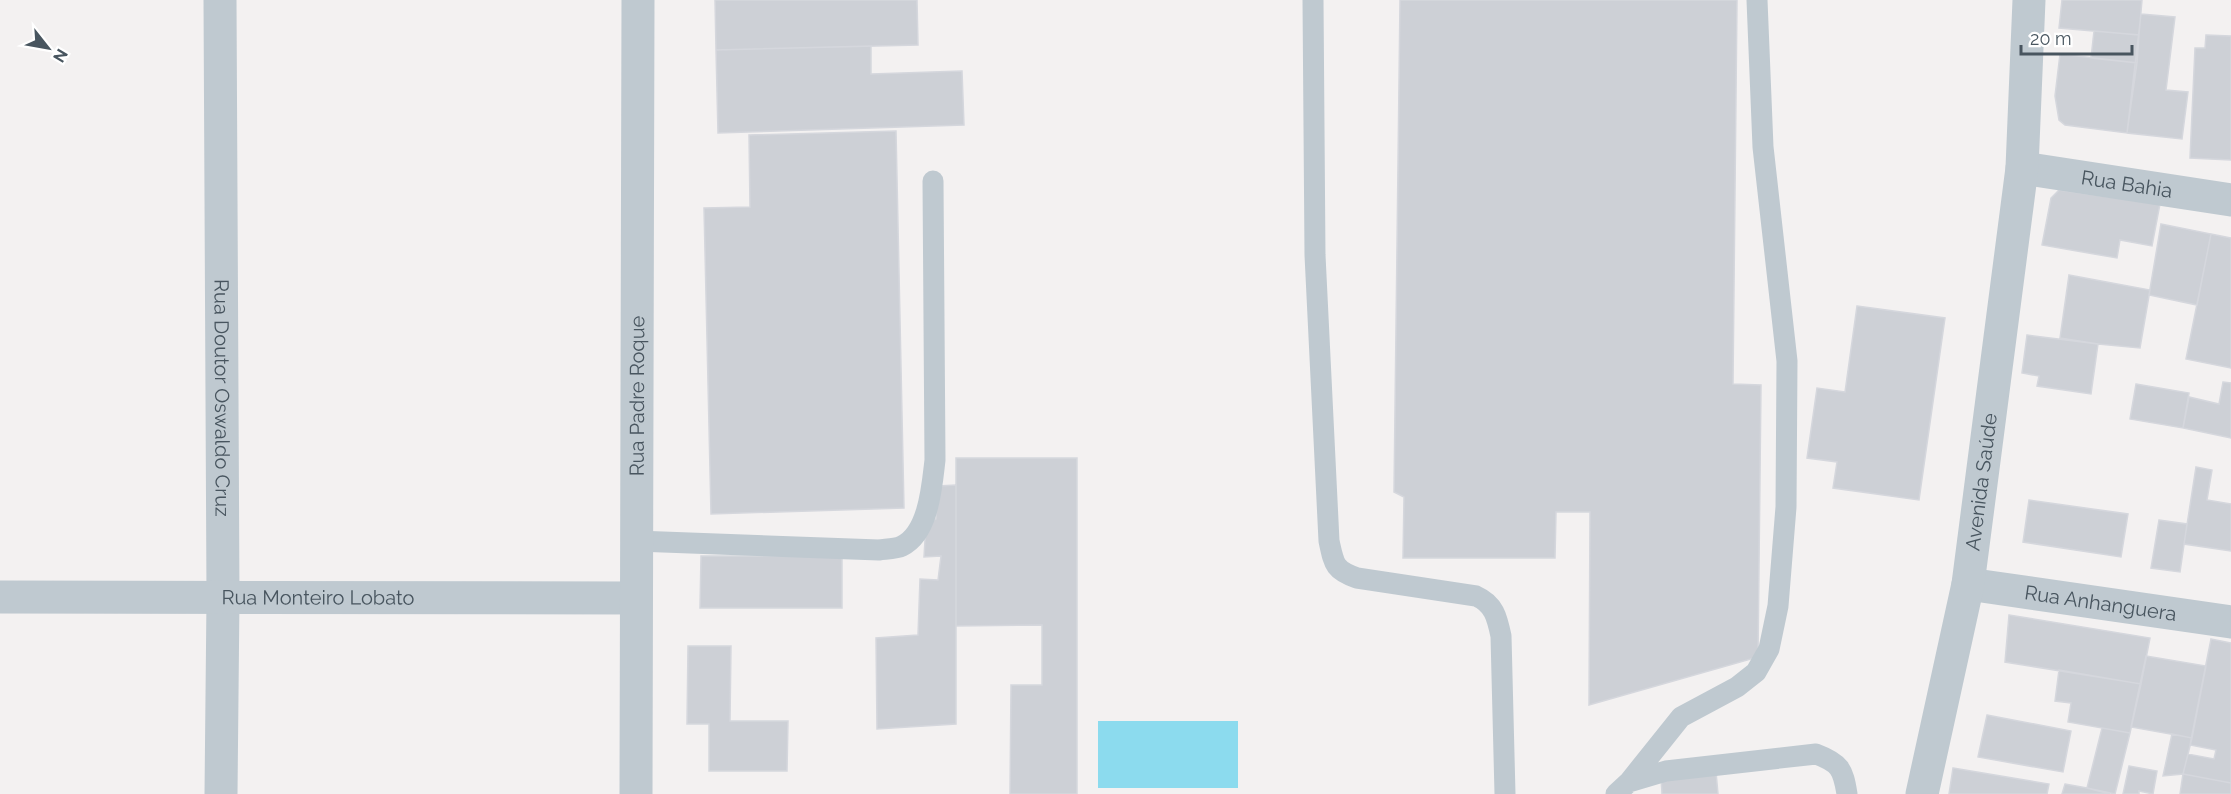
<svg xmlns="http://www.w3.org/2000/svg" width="2231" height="794" viewBox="0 0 2231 794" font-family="Raleway,sans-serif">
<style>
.water{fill:#8cdbee}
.building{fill:#cdd0d6;stroke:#d5d7dd;stroke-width:1.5}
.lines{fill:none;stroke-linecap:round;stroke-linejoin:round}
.service{stroke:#bfc9d0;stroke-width:21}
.minor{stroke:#bfc9d0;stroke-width:33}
.tertiary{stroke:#bfc9d0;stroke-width:33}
.labels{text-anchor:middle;stroke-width:5;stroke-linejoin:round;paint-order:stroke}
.street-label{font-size:20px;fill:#48555f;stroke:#fff}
</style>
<rect width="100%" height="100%" fill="#f3f1f1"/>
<path class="water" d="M1098 721H1238V788H1098Z"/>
<path class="building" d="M715 0H917L918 45 716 50Z
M1400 0H1737L1733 384 1761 385 1758 657 1589 705 1590 512H1556L1555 558H1403L1404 497 1394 492Z
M2062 0H2142L2139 35 2059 28Z
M2141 14 2175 17 2166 90 2188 92 2182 139 2127 133Z
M2094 31 2139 35 2137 63 2091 58Z
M2206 35 2231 36V160L2190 158 2195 48H2205Z
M871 46V74L962 71 964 125 718 133 716 50Z
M2060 54 2137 63 2127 133 2065 125 2059 120 2055 96Z
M896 131 904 508 711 514 704 208 750 207 749 135Z
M2059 190 2160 204 2152 246 2120 240 2117 258 2042 245 2051 198Z
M2161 224 2211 234 2197 305 2149 295Z
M2211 234 2231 238V368L2186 359Z
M2069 275 2150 290 2140 348 2098 344 2060 338Z
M1857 306 1945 318 1919 500 1833 488 1837 462 1807 458 1817 388 1845 392Z
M2027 335 2098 344 2091 394 2037 386 2039 376 2022 373Z
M2223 382 2231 383V438L2183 428 2189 397 2219 404Z
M2136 384 2189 393 2183 428 2130 419Z
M956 458H1077V794H1010L1011 685H1042V625L956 626Z
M2196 467 2212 470 2207 500 2231 504V551L2184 544Z
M956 485V724L877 729 876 638 918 635 920 579 938 580 941 556 924 557 926 523 936 519 938 486Z
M2029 500 2128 514 2121 557 2023 542Z
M2159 520 2187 524 2180 572 2151 568Z
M701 556H842V608H700Z
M2009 615 2150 638 2141 684 2005 662Z
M2211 639 2231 643V783L2183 774 2188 754 2214 759 2216 750 2190 745Z
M688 646H731L730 721H788L787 771H709V724H687Z
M2146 656 2206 666 2192 738 2131 727Z
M2059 670 2141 684 2130 733 2068 722 2071 703 2055 701Z
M1987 715 2071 731 2063 772 1978 757Z
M2102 728 2130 733 2115 794 2087 788Z
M2172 734 2192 738 2183 774 2163 776Z
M2129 766 2157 771 2153 794 2139 791V794H2123Z
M1953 768 2049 784 2047 794H1949Z
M1716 772 1718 794H1662L1661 777Z
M2183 774 2231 783V794H2180Z
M2065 784 2087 788 2110 794H2062Z"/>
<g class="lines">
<path class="service" d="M1313 0 1315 255 1329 541C1334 564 1334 570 1357 578L1476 596C1494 604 1497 617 1501 636L1505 794
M636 541 879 550C886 549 896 549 902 546 929 533 932 485 935 460L933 181
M1629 782 1681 717 1737 687 1756 672 1769 649 1778 606 1786 507 1787 361 1763 147 1757 0
M1616 794 1629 782 1666 771 1816 754C1840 763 1843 769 1847 794"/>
<g class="minor">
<path id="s1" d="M220 0 223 598 221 794"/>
<path id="s2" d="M2022 168 2231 200"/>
<path id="s3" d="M1968 584 2231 622"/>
<path id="s4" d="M0 597 636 598"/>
</g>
<g class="tertiary">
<path id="s5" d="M636 794 638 0"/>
<path id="s6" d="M1922 794 1968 584 2022 168 2029 0"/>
</g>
</g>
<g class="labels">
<g class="street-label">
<text dy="7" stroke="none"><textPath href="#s2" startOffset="106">Rua Bahia</textPath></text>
<text dy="7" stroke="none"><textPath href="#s1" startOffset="398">Rua Doutor Oswaldo Cruz</textPath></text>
<text dy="7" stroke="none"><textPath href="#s5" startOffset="398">Rua Padre Roque</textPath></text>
<text dy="7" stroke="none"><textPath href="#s6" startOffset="318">Avenida Saúde</textPath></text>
<text dy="7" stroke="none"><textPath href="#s4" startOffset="318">Rua Monteiro Lobato</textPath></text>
<text dy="7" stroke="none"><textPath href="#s3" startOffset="134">Rua Anhanguera</textPath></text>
</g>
</g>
<g transform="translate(48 48) rotate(121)" stroke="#ffffff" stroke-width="4.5" paint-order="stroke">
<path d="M0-4.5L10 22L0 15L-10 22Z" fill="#48555f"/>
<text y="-9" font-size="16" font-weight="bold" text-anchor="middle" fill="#48555f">N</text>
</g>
<path d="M2021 45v9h111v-9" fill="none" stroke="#48555f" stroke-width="3"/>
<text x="2030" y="45" font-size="18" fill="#48555f" stroke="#ffffff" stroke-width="4.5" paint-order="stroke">20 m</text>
</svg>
